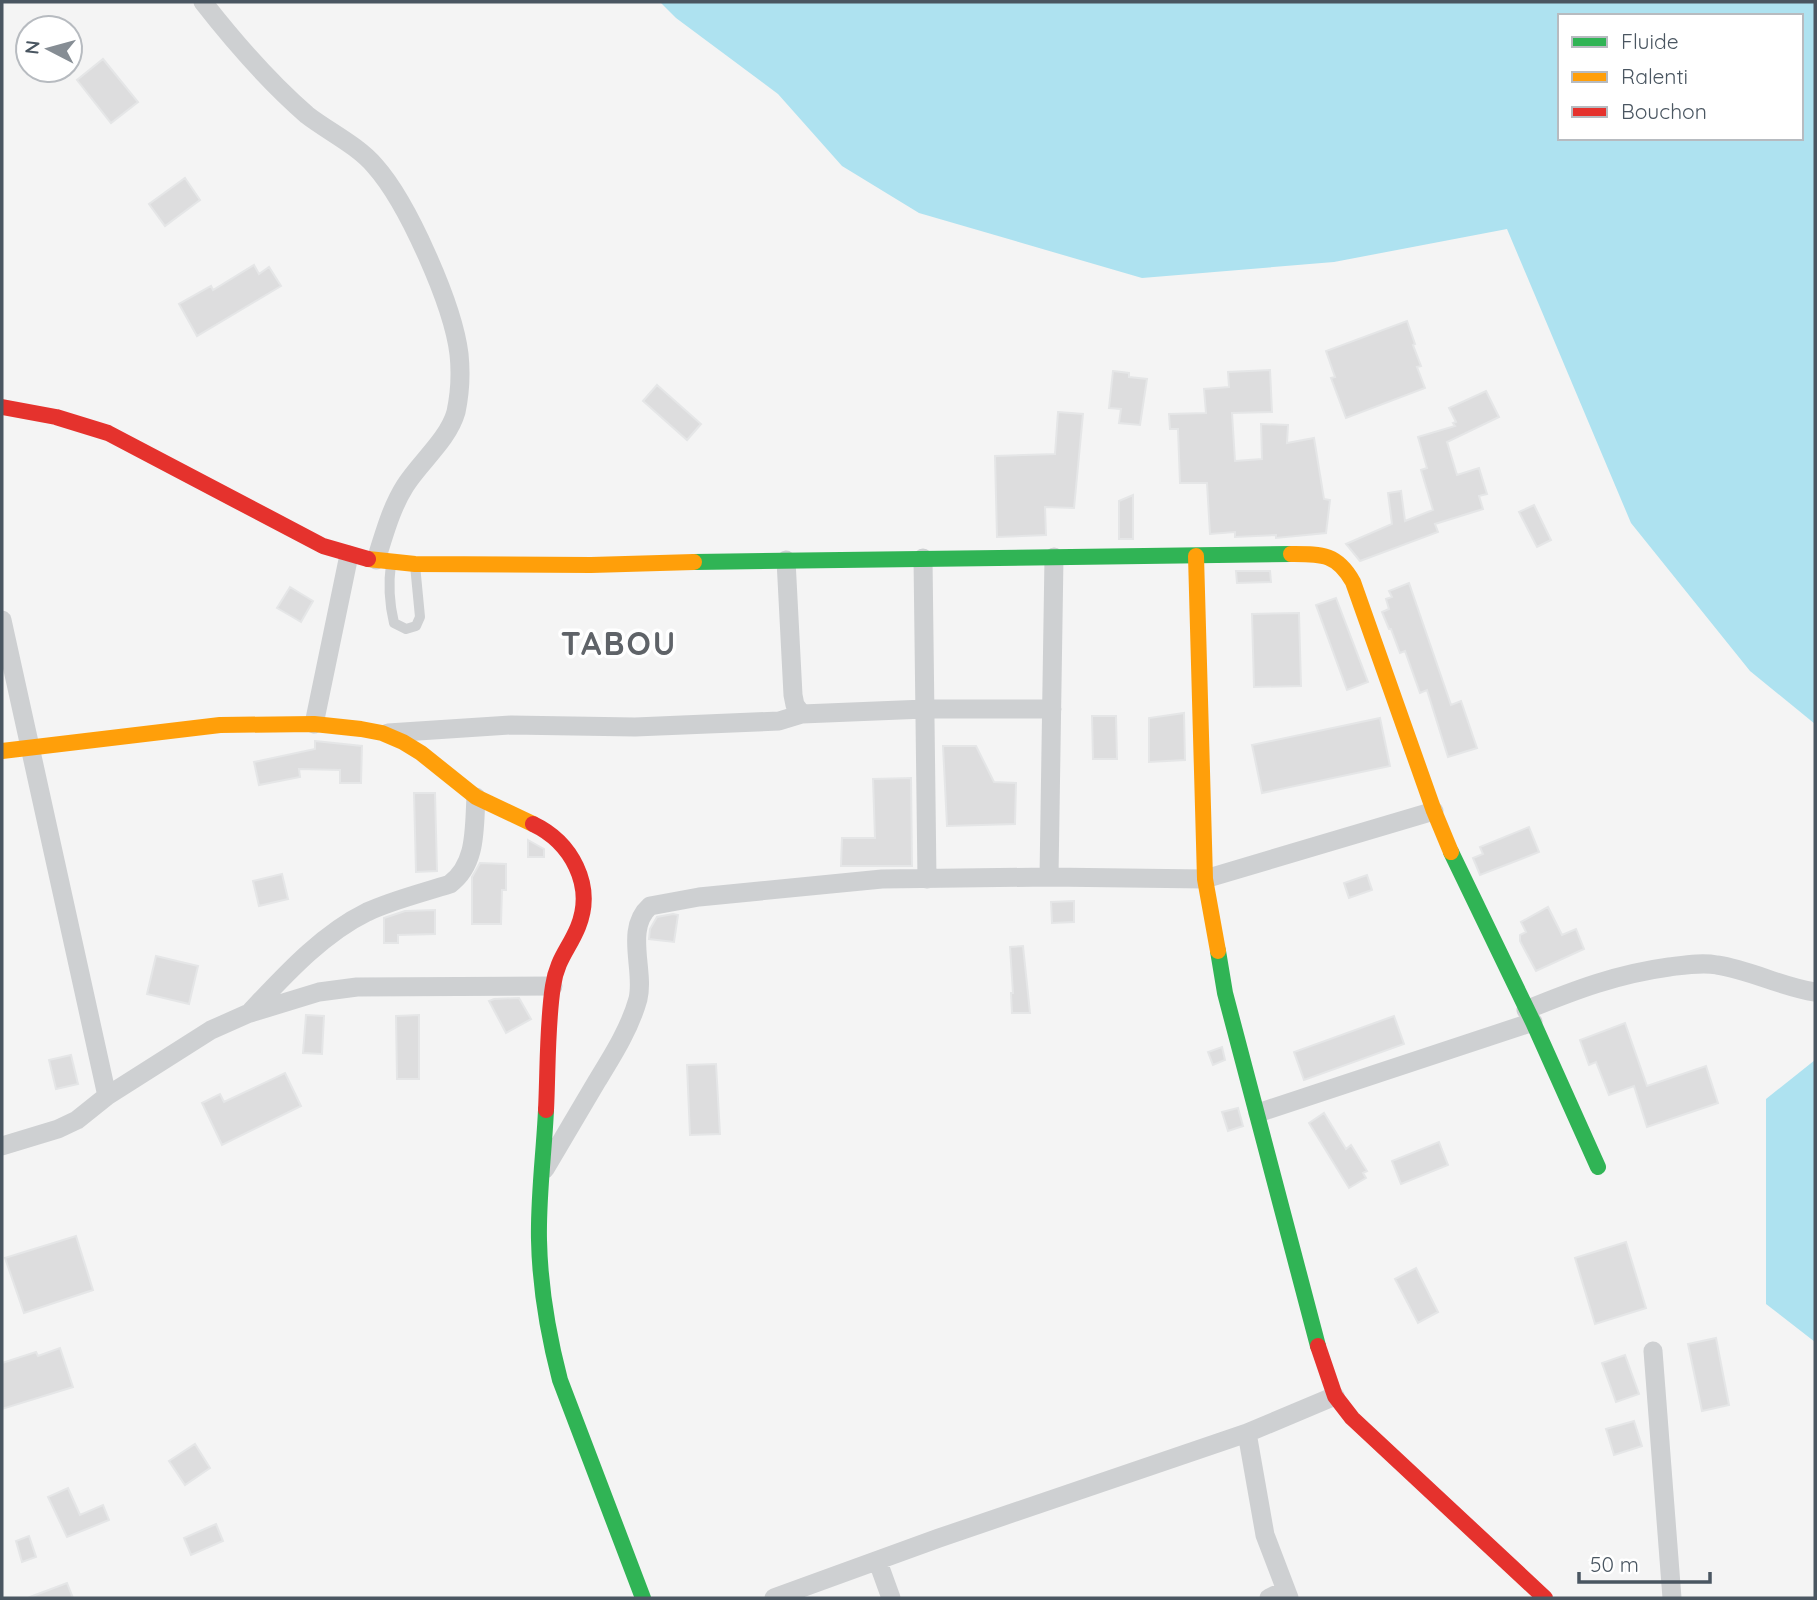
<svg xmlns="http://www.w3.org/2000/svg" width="1817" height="1600" viewBox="0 0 1817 1600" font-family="Quicksand,sans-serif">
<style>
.water{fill:#aee2f0;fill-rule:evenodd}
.building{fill:#ddddde;stroke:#e5e6e7;stroke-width:2}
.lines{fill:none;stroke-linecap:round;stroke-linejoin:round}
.lane{stroke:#ced0d2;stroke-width:10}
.street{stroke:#ced0d2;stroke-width:19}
.fast{stroke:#30b455;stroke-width:16}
.slow{stroke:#ff9f0a;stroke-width:16}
.jam{stroke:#e5322d;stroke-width:16}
.labels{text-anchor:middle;stroke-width:7;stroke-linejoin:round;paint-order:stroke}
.district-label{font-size:32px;font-weight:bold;letter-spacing:2px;fill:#5f6368;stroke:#fff}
</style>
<rect width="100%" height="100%" fill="#f4f4f4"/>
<path class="water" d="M660 2H1815V724L1750 671 1631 523 1507 229 1334 262 1142 278 919 213 842 166 778 94 676 18ZM1560 16H1801V138H1560Z
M1815 1060V1342L1766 1304V1099Z"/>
<path class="building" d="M103 59 138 102 111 123 77 80Z
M185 178 200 200 165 226 149 204Z
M254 265 259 274 269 267 281 286 197 336 179 304 211 286 213 290Z
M1407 321 1415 344 1413 345 1421 366 1417 367 1425 388 1346 418 1331 378 1335 377 1326 351Z
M1270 370 1272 412 1232 413 1235 461 1262 459 1261 424 1288 425 1287 443 1314 438 1324 499 1330 500 1326 533 1276 538V535L1235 537V532L1210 534 1207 483H1180L1178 429H1170L1169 414 1206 413 1204 389 1229 387 1228 372Z
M1113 371 1129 373V377L1147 379 1140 425 1119 423 1121 409 1109 408Z
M657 385 701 424 687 440 643 401Z
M1486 391 1499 417 1447 442 1457 475 1479 468 1487 494 1479 496 1483 509 1435 524 1438 532 1360 561 1346 544 1392 524 1388 493 1401 491 1405 521 1433 510 1421 470 1427 468 1418 437 1455 426 1453 423 1456 422 1449 408Z
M1058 412 1083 414 1074 508 1045 507 1046 535 997 537 995 456 1055 454Z
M1133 495V539H1119V501Z
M1534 505 1551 540 1537 547 1519 512Z
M1236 571H1270L1271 582 1237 583Z
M1409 583 1451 705 1461 701 1477 748 1448 757 1427 690 1420 693 1405 651 1400 653 1391 629H1389L1382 612 1389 609 1386 599 1392 597 1389 591Z
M290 587 313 601 301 622 277 608Z
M1336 598 1368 682 1347 690 1316 605Z
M1299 613 1301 686 1254 687 1252 614Z
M1184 713 1185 760 1149 762V718Z
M1092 716H1116L1117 759H1093Z
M1380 718 1390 766 1262 793 1252 745Z
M315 741 362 746 361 783H340V770L299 769 300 777 259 785 254 762 315 749Z
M943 746H976L994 782 1016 783 1015 824 947 826Z
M911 778 912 866H841L842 838H875L873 779Z
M414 793H435L437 871 416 872Z
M1529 827 1539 852 1480 875 1473 858 1483 854 1480 847Z
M528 840 544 849V857H528Z
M480 863 506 864V890H502L501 924H472V877Z
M282 874 288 899 259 906 253 881Z
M1367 875 1372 890 1349 898 1344 883Z
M1074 901V922L1052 923 1051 902Z
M1548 907 1562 935 1576 929 1584 949 1536 971 1520 941V935L1526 932 1521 922Z
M435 910V934L398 935V943H384V918L405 911Z
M673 914 678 915 674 942 649 939 650 929 657 917Z
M1023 946 1030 1013H1012L1011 993H1013L1010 947Z
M156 956 198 966 189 1004 147 994Z
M519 998 531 1019 506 1033 489 1001 494 999Z
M306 1015 324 1016 322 1054 303 1053Z
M419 1015V1079H397L396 1016Z
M1394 1016 1404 1044 1304 1080 1294 1052Z
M1625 1023 1647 1086 1706 1066 1718 1103 1647 1127 1634 1086 1609 1095 1596 1062 1589 1065 1580 1040Z
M1222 1047 1225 1060 1213 1065 1208 1052Z
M71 1055 78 1084 56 1089 49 1060Z
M716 1064 720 1134 690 1135 687 1065Z
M285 1073 301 1106 222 1145 202 1103 220 1094 224 1102Z
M1238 1108 1243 1126 1228 1131 1222 1112Z
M1324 1113 1346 1149 1351 1145 1367 1171 1363 1173 1366 1178 1349 1188 1309 1123Z
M1439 1142 1448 1165 1401 1184 1392 1161Z
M76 1236 93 1290 24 1313 5 1258Z
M1626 1242 1646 1308 1595 1324 1575 1258Z
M1416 1268 1438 1312 1418 1323 1395 1279Z
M1716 1338 1729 1405 1702 1411 1688 1344Z
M60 1348 73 1387 2 1409V1363L36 1352 38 1356Z
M1625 1355 1639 1394 1616 1402 1602 1363Z
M1634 1421 1642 1446 1614 1455 1606 1429Z
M195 1444 210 1468 185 1485 169 1461Z
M68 1488 80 1515 103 1505 109 1520 67 1537 48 1497Z
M216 1524 223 1541 191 1555 184 1538Z
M29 1536 36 1557 22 1562 16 1541Z
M67 1583 73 1598H31L30 1597Z"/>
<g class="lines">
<path class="lane" d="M391 564C388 585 389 602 394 623L406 629 416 626 420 617 415 565"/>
<path class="street" d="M203 2C235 43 268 81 307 115 329 132 357 145 375 166 408 203 453 305 459 354 461 373 460 393 456 412 448 440 420 462 405 486 391 508 384 535 376 560
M923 558 927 879
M786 560 793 695 795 705 802 714 925 709H1052
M2 620 107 1096
M314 724 349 555
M388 733 511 725 635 727 779 721 802 714
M1049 877 1054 557
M1526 1010C1575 990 1617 974 1669 967 1685 965 1702 962 1717 965 1751 970 1781 987 1815 992
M251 1011C285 975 322 934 367 912 393 900 422 893 450 884 477 864 474 828 476 797
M1258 1113 1533 1022
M2 1146 58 1129 77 1120 107 1096 211 1030 247 1014 319 992 357 987 553 986
M545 1169C563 1139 580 1110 597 1081 613 1055 630 1028 638 999 645 970 624 929 650 906L699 897 882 879 1049 877 1205 879 1434 811
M1653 1351 1672 1598
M1247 1433 1265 1535 1289 1598
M878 1562 891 1598
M774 1598 939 1538 1247 1433 1335 1396
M1269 1598 1286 1590"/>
<path class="fast" d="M694 562 1291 554
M1451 852 1533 1022 1598 1167
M1218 951 1225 993 1318 1346
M546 1110C544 1153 538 1197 539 1240 540 1288 548 1334 560 1380L643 1598"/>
<path class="slow" d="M1291 554C1321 554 1337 553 1353 582L1434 811 1451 852
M1196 556 1205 879 1218 951
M368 559 415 564 591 565 694 562
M2 751 220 725 314 724 361 729 382 733 403 742 421 753 476 797 533 824"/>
<path class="jam" d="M2 407 56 417 108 433 323 546 368 559
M533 824C571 842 595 885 578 927 569 949 557 959 553 986 547 1024 548 1070 546 1110
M1318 1346 1335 1396 1352 1418 1545 1598"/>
</g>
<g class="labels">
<g class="district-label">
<text x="619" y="655">TABOU</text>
</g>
</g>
<rect width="1817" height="1600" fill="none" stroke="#4a5661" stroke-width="7"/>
<rect x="1558" y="14" width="245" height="126" fill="#ffffff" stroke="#b7bbc0" stroke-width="2"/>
<rect x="1572" y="37" width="35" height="10" fill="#30b455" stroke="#b7bbc0" stroke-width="2"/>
<text x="1621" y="49" font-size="21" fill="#4a5661">Fluide</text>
<rect x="1572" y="72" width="35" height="10" fill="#ff9f0a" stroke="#b7bbc0" stroke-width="2"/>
<text x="1621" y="84" font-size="21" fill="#4a5661">Ralenti</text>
<rect x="1572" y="107" width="35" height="10" fill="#e5322d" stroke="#b7bbc0" stroke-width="2"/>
<text x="1621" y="119" font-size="21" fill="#4a5661">Bouchon</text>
<g transform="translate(49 49) rotate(276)"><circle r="33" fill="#ffffff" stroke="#b7bbc0" stroke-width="2"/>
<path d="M0-5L12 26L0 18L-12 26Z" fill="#868d94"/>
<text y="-10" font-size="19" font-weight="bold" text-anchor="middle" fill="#4a5661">N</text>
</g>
<path d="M1579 1572v10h131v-10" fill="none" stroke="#4a5661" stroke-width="3.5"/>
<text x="1590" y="1572" font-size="21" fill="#4a5661" stroke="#ffffff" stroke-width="5" paint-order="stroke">50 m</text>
</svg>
